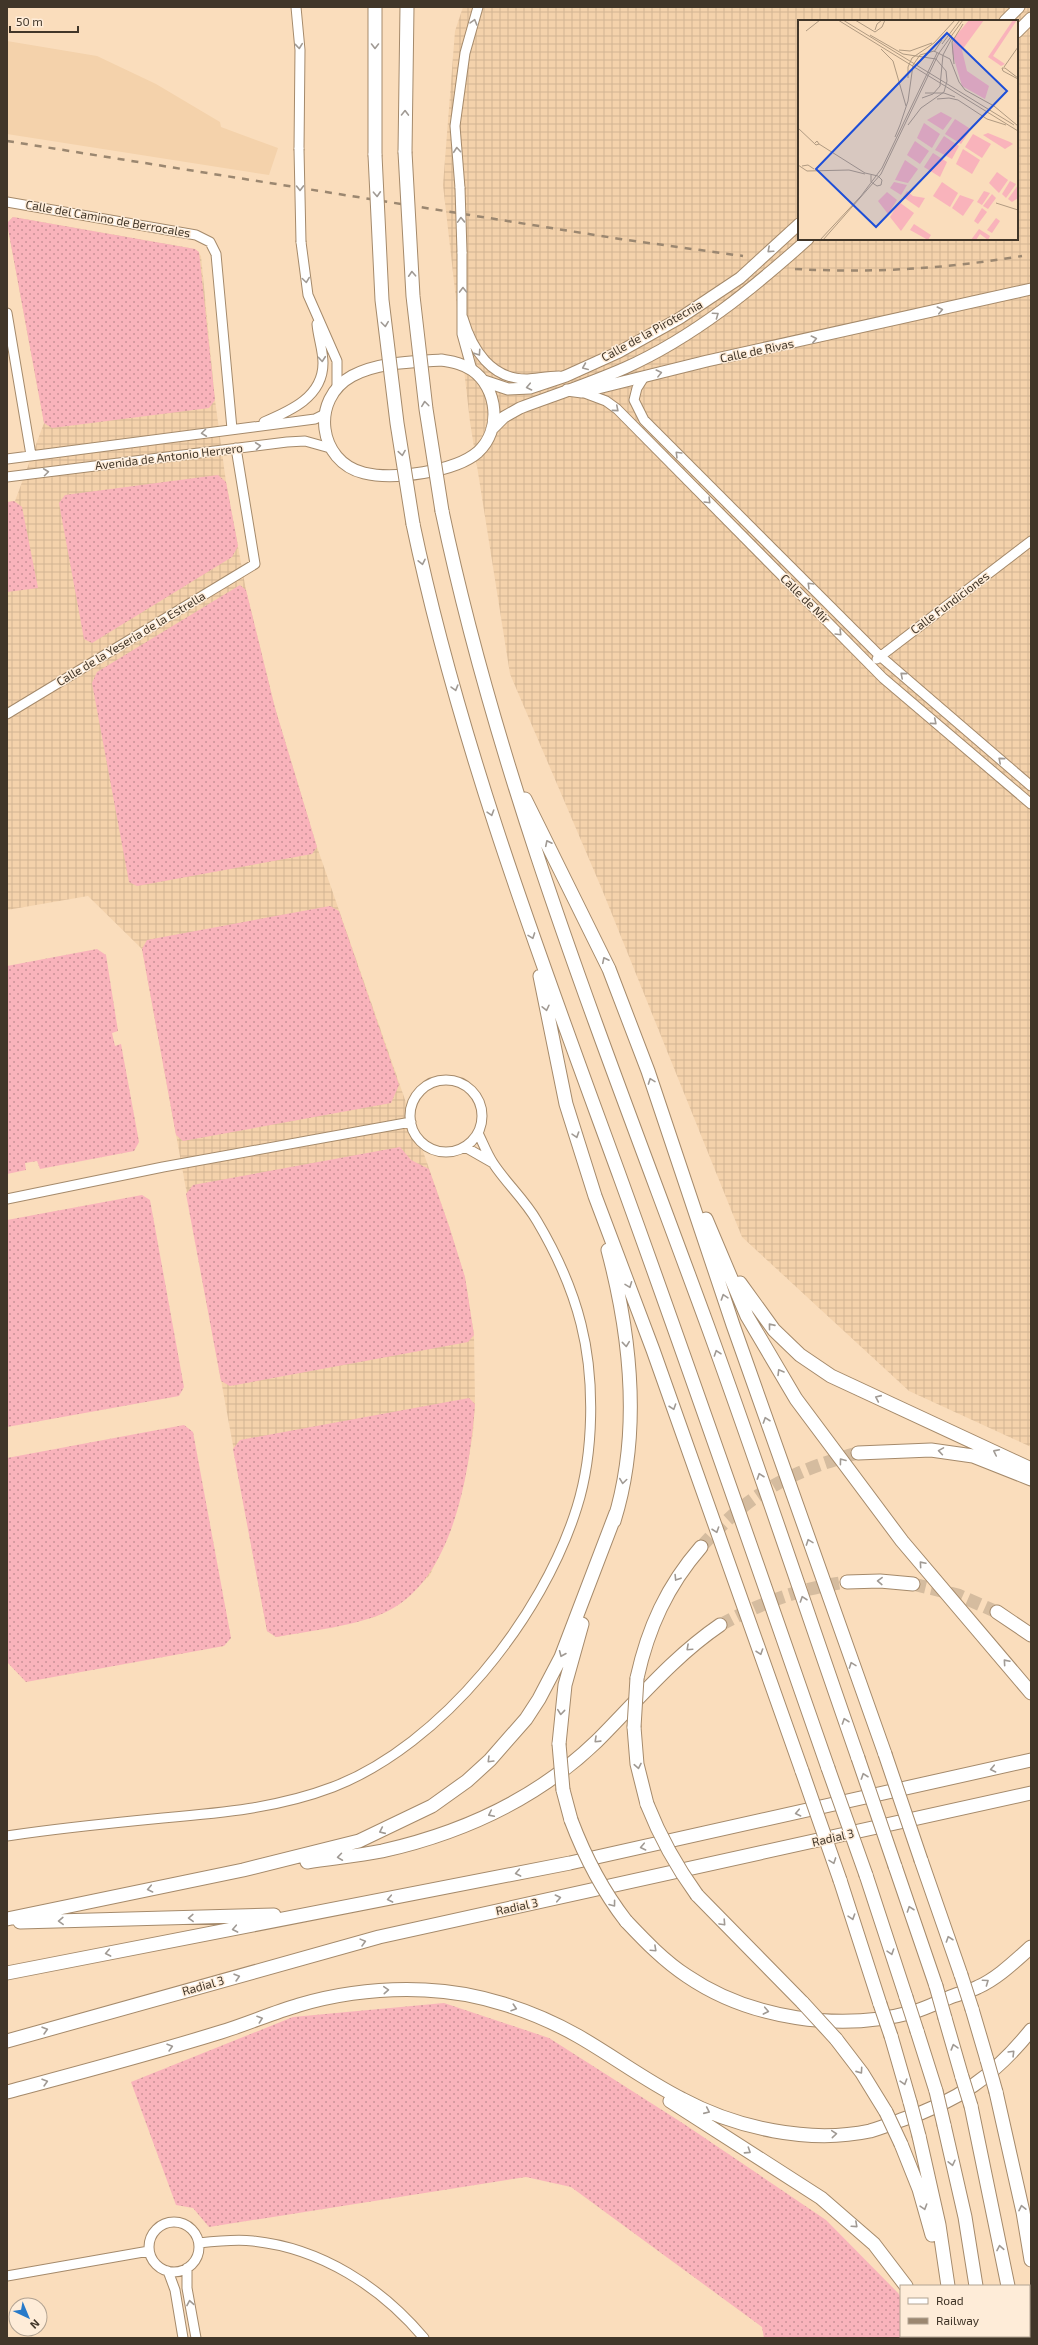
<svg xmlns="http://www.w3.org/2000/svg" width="1038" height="2345" viewBox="0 0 1038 2345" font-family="'Exo 2',sans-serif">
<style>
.built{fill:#f4d2ab}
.industrial{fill:url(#industrial-grid);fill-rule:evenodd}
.grass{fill:url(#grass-dots)}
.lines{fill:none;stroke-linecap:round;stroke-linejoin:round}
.highway-tunnel{stroke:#d5bc9f;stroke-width:13;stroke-dasharray:13 6;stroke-linecap:butt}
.minor-casing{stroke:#a58a6b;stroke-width:11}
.major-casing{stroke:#a58a6b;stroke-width:13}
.highway-casing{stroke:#a58a6b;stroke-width:15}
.minor{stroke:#fff;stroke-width:9}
.major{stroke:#fff;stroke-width:11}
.highway{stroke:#fff;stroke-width:13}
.rail{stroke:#9b8770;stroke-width:2.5;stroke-dasharray:7 7;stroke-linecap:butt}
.minor-bridge-casing{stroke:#a58a6b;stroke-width:11;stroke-linecap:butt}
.highway-bridge-casing{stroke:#a58a6b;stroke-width:15;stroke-linecap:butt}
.minor-bridge{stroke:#fff;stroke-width:9}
.highway-bridge{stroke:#fff;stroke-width:13}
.oneway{stroke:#a09a94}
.labels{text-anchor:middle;stroke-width:3;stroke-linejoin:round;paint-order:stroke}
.street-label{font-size:12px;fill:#413629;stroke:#feecd8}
.inset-road{fill:none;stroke:#b09a81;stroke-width:1}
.view{fill:#1d4ed8;fill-opacity:0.15;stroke:#1d4ed8;stroke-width:2}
.inset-edge{fill:none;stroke:#413629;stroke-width:2}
</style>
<defs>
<pattern id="industrial-grid" width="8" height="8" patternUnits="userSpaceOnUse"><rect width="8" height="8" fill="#f4d2ab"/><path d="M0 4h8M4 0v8" fill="none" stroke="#d2b593"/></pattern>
<pattern id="grass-dots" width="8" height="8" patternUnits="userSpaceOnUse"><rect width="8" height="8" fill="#f9b3bb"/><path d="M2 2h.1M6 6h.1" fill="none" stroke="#cb9298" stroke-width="1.8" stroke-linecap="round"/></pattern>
</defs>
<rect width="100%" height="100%" fill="#faddbc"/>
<path class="built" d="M7 41 97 56 156 84 220 122 221 127 278 148 269 175 7 134Z"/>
<path class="industrial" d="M463 7H1031V1447L909 1391 742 1237 601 887 510 674 470 422 443 185 455 31ZM799 21H1017V239H799Z
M13 217 195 249 201 256 215 400 226 482 246 590 275 708 317 847 449 1226 465 1278 474 1335 475 1404 473 1433 464 1483 450 1530 430 1575 402 1602 375 1617 276 1637 267 1631 142 949 88 896 7 910V502L15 501 44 423 7 223Z"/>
<path class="grass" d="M13 217 195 249 199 252 215 400 209 408 52 428 44 423 7 223Z
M218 475 226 482 238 546 232 557 92 643 84 639 59 503 65 495Z
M14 501 22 507 38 588 7 592V502Z
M240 585 246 590 275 708 317 847 312 854 137 886 129 882 92 683 97 672Z
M330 906 339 911 399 1085 391 1103 183 1141 176 1135 142 949 147 940Z
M97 949 106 955 118 1031 112 1033 115 1046 121 1044 139 1142 134 1151 40 1169 37 1161 25 1163 26 1170 7 1174V966Z
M400 1147 411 1160 429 1169 449 1226 465 1277 474 1335 468 1342 230 1386 221 1381 186 1194 193 1185Z
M142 1195 150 1200 184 1387 179 1396 7 1427V1220Z
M469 1398 475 1404C470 1470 454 1578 388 1611 358 1626 309 1631 276 1637L267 1631 233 1449 240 1440Z
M184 1425 193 1432 231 1638 224 1646 26 1682 7 1662V1458Z
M444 2003 549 2038 684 2124 826 2220 898 2293 901 2298V2336H921L922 2338H764L762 2327 571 2187 526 2177 209 2227 193 2208 176 2205 131 2082 293 2017Z"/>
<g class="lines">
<path class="highway-tunnel" d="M701 1547C750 1493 788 1472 858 1453
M913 1584 958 1595 997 1612
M720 1625C764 1602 797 1589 847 1582"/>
<defs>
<path id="minor" d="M296 7 300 50 299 149
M460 188 455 126 465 53 478 7
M7 202 196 235 210 242 216 254 232 429
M301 242 308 295 337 361V389
M462 252V334L472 370
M7 313 31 455
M463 318C472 349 491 380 528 379 539 378 549 376 559 376
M644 377 637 388 634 400 644 420 880 656 1031 786
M582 392 606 401 617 409 883 678 1031 804
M264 422C290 411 323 397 323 363 323 350 318 337 317 324
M7 459 315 419 325 414
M7 477 287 442 305 441 330 448
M877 659 1031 541
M7 714 255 564 236 448
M410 1116a36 36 0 1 1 72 0a36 36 0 1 1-72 0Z
M465 1147 493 1163
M7 1199 163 1167 411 1122
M7 1836C59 1828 111 1823 163 1818 221 1813 278 1808 333 1787 442 1745 543 1617 577 1507 594 1453 595 1379 581 1324 572 1288 556 1253 537 1221 525 1200 506 1183 493 1163 487 1154 483 1143 478 1133
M149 2247a25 25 0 1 1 50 0a25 25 0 1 1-50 0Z
M199 2243C217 2241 235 2239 253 2241 321 2248 381 2287 424 2338
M187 2268V2288L196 2338
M168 2271 175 2290 183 2338
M7 2276 149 2251"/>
<path id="major" d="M1005 21 1019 7
M1017 32 1031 18
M441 360C452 362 462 363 472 370 498 388 502 430 478 452 455 472 393 480 364 473 318 462 310 399 352 376 378 362 411 362 441 360Z
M484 381 508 389 530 388 566 376 619 352 680 318 740 278 799 224
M567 390 582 392 707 361 1031 289
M492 429 504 417 520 408C555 395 591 383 625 368 694 337 752 289 808 239"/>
<path id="highway" d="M405 152 407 7
M375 155V7
M442 511C501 792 610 1059 708 1327 760 1470 808 1615 858 1758
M413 524C460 748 542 963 620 1177 691 1373 759 1570 828 1768
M525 799 609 969 648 1071 733 1325 885 1754
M540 976 566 1104 595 1196 653 1350 802 1771
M706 1219 747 1316 796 1399 902 1541 1031 1693
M608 1250C631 1337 641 1434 614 1521
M740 1283 774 1330 800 1355 831 1376 1031 1469
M858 1453 931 1450 973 1456 1031 1479
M847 1582 880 1581 913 1584
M997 1612 1031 1635
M637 1678C648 1628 667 1586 701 1547
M634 1727 637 1764 647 1804
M559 1744 565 1685 582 1624
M563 1790 571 1820
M921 1860 961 1975
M307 1862C332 1858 357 1856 382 1851 462 1833 538 1798 597 1741 637 1701 673 1657 720 1625
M895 1866 936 1986
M866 1875 906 1997
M840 1880 880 2004
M697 1895 803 2003
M7 1919 243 1870 359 1841 432 1806 467 1781 490 1760 526 1719 539 1699 561 1657 616 1513
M626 1921C645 1941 664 1961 687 1976 750 2019 840 2032 913 2012 927 2008 940 2001 953 1996 961 1993 970 1991 978 1987 998 1978 1015 1961 1031 1947
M20 1922 274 1915
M7 1973 570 1863 1031 1760
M972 2009 987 2060
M945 2018 962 2077
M917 2031 936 2091
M891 2036 910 2102
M836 2039 862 2073 886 2112
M7 2041 379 1937 1031 1793
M7 2092C78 2073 150 2054 221 2032 247 2024 272 2013 299 2005 340 1993 382 1988 425 1990 477 1992 532 2010 578 2036 613 2056 646 2081 682 2099 736 2128 809 2144 870 2131 880 2128 891 2124 901 2120 957 2102 994 2076 1031 2030
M996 2092 1023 2212 1031 2260
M670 2101 821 2198 874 2244 906 2286
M971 2106 1008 2286
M944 2125 965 2217 976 2286
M919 2136 939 2225 948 2286
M901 2144 919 2189 932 2235
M932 2336 933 2338
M956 2336V2338
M984 2336 985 2338
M1017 2336V2338"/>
</defs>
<use href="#minor" class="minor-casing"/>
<use href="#major" class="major-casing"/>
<use href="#highway" class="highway-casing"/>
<use href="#minor" class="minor"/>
<use href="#major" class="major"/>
<use href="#highway" class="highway"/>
<path class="rail" d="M7 141 620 239 743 256
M795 269C875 273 943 269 1022 256"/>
<defs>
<path id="minor-bridge" d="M299 149 301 242
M460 188 462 252"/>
<path id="highway-bridge" d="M405 152 413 296 426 409 442 511
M375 155 382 300 397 423 413 524
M634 1727 637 1678
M559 1744 563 1790
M885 1754 921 1860
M858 1758 895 1866
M828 1768 866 1875
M802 1771 840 1880
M647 1804C660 1837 676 1866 697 1895
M571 1820C585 1857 602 1890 626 1921
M961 1975 972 2009
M936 1986 945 2018
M906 1997 917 2031
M803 2003 836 2039
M880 2004 891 2036
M987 2060 996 2092
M962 2077 971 2106
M936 2091 944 2125
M910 2102 919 2136
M886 2112 901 2144"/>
</defs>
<use href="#minor-bridge" class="minor-bridge-casing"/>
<use href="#highway-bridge" class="highway-bridge-casing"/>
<use href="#minor-bridge" class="minor-bridge"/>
<use href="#highway-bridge" class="highway-bridge"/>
</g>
<defs><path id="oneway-chevron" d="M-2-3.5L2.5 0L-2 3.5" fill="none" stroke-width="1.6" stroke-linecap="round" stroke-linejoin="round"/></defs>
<g class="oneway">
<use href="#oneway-chevron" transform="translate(474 22) rotate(-74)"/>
<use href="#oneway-chevron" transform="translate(299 46) rotate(84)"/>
<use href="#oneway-chevron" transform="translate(375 46) rotate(90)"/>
<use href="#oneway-chevron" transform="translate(405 113) rotate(-89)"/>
<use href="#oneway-chevron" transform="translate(457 150) rotate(-95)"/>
<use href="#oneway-chevron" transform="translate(300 188) rotate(89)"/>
<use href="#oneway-chevron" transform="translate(377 194) rotate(87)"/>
<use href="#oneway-chevron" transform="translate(461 220) rotate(-92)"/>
<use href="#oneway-chevron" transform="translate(770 250) rotate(138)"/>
<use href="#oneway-chevron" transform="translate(412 274) rotate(-93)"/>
<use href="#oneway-chevron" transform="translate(306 280) rotate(82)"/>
<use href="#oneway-chevron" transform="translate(463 290) rotate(-91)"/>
<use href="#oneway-chevron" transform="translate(940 310) rotate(-13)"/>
<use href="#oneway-chevron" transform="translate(716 315) rotate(-35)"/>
<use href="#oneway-chevron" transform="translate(385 324) rotate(83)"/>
<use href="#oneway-chevron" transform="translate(814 339) rotate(-13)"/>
<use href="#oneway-chevron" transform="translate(478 353) rotate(56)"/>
<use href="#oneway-chevron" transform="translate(322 359) rotate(85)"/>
<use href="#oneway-chevron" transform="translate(585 367) rotate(157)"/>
<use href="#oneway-chevron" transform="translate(659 373) rotate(-14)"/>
<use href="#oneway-chevron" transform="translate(529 387) rotate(168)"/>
<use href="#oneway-chevron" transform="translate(425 404) rotate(-97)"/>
<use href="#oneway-chevron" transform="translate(616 409) rotate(41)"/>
<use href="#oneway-chevron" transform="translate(204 433) rotate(173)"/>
<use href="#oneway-chevron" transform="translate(258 446) rotate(-7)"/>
<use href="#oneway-chevron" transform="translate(402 453) rotate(81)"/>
<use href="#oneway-chevron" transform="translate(678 454) rotate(-135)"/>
<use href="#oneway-chevron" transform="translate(46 472) rotate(-7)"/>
<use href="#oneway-chevron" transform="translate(708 501) rotate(45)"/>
<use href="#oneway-chevron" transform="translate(422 562) rotate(78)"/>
<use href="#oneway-chevron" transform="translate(810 585) rotate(-135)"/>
<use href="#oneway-chevron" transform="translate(839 633) rotate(45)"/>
<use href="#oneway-chevron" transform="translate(903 675) rotate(-139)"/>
<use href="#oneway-chevron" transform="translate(455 688) rotate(74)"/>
<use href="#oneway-chevron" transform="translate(934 722) rotate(40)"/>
<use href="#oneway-chevron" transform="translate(1001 760) rotate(-139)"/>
<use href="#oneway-chevron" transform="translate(491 813) rotate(73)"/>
<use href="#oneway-chevron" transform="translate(548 843) rotate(-116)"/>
<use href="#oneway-chevron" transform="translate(532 936) rotate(70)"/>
<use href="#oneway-chevron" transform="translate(605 960) rotate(-116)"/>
<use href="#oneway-chevron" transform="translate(546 1008) rotate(77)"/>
<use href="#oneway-chevron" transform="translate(651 1081) rotate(-110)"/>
<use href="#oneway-chevron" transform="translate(576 1135) rotate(72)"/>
<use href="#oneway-chevron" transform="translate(629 1285) rotate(69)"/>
<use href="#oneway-chevron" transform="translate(724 1297) rotate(-108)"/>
<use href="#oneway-chevron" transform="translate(771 1326) rotate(-129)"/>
<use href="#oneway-chevron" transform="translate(626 1344) rotate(84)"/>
<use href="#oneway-chevron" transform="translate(717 1353) rotate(-109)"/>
<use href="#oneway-chevron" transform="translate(780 1372) rotate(-121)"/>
<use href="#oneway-chevron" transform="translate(878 1398) rotate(-156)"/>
<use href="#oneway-chevron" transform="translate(673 1407) rotate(71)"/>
<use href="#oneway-chevron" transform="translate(766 1420) rotate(-109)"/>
<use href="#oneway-chevron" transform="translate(941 1451) rotate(-171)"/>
<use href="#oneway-chevron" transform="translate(996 1452) rotate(-154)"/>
<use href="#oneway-chevron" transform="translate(842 1461) rotate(-127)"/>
<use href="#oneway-chevron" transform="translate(760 1476) rotate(-109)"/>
<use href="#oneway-chevron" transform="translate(623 1481) rotate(98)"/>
<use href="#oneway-chevron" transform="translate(716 1530) rotate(71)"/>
<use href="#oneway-chevron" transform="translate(809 1542) rotate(-110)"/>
<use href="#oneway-chevron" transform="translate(922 1564) rotate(-131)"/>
<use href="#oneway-chevron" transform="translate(677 1578) rotate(122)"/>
<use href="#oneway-chevron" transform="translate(880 1581) rotate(-178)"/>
<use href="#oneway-chevron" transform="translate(803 1599) rotate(-109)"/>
<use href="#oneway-chevron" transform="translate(689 1648) rotate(137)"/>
<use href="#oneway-chevron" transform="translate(760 1652) rotate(71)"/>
<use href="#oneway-chevron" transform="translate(562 1654) rotate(113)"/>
<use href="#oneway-chevron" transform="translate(1006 1662) rotate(-131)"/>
<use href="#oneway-chevron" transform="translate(852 1665) rotate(-110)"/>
<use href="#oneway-chevron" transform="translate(561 1712) rotate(96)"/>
<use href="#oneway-chevron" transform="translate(845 1721) rotate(-109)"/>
<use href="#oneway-chevron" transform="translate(597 1740) rotate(136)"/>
<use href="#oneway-chevron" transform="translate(490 1760) rotate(135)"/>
<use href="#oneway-chevron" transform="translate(638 1766) rotate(79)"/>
<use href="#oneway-chevron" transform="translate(993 1769) rotate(168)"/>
<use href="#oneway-chevron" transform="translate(864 1776) rotate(-109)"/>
<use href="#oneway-chevron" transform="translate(798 1813) rotate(168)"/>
<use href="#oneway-chevron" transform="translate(491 1814) rotate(154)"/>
<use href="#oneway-chevron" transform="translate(382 1831) rotate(156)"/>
<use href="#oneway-chevron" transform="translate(643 1847) rotate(168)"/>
<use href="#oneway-chevron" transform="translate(340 1857) rotate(172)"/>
<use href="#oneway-chevron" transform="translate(833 1861) rotate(70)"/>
<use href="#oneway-chevron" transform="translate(518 1873) rotate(169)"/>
<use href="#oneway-chevron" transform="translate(150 1889) rotate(168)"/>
<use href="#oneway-chevron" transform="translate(558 1898) rotate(-12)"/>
<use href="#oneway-chevron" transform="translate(390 1899) rotate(169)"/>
<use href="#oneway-chevron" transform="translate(613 1904) rotate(53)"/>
<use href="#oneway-chevron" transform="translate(910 1909) rotate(-109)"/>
<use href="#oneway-chevron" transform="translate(852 1917) rotate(72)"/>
<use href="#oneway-chevron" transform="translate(191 1918) rotate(178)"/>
<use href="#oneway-chevron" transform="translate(61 1921) rotate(178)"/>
<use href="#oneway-chevron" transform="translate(723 1923) rotate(47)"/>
<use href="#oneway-chevron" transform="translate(235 1929) rotate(169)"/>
<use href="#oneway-chevron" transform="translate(949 1939) rotate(-109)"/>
<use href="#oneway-chevron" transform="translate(363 1942) rotate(-15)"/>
<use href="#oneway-chevron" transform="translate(654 1949) rotate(43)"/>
<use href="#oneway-chevron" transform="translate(891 1952) rotate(72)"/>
<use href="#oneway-chevron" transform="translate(108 1953) rotate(169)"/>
<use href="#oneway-chevron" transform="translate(237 1977) rotate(-16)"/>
<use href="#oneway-chevron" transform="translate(986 1982) rotate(-35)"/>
<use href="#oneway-chevron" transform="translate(386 1990) rotate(-4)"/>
<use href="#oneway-chevron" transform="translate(514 2008) rotate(18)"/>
<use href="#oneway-chevron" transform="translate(766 2011) rotate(11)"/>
<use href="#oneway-chevron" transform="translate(260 2019) rotate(-19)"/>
<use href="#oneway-chevron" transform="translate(45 2030) rotate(-16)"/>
<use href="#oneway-chevron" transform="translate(170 2047) rotate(-16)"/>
<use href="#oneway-chevron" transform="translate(954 2047) rotate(-106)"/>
<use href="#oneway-chevron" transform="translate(1012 2053) rotate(-45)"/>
<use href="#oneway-chevron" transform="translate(860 2071) rotate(55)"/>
<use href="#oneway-chevron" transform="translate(45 2082) rotate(-16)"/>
<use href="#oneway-chevron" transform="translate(904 2082) rotate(73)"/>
<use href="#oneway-chevron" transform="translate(707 2111) rotate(24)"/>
<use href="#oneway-chevron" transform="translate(834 2134) rotate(-5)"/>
<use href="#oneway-chevron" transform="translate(748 2151) rotate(33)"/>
<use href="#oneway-chevron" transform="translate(952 2163) rotate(77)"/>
<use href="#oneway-chevron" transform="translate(924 2207) rotate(73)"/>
<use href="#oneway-chevron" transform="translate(1022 2208) rotate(-102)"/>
<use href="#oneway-chevron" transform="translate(855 2225) rotate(42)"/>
<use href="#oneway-chevron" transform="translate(1000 2248) rotate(-101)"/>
<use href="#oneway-chevron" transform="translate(190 2303) rotate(-100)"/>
</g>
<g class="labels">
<g class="street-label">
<text transform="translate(108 219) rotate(10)" y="4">Calle del Camino de Berrocales</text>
<text transform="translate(652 331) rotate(-29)" y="4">Calle de la Pirotecnia</text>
<text transform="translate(757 351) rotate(-12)" y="4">Calle de Rivas</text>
<text transform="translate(169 457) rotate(-7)" y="4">Avenida de Antonio Herrero</text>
<text transform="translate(805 599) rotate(45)" y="4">Calle de Mir</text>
<text transform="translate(950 603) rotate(-37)" y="4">Calle Fundiciones</text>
<text transform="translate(131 639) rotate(-31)" y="4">Calle de la Yeseria de la Estrella</text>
<text transform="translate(833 1838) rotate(-13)" y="4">Radial 3</text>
<text transform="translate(517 1907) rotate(-12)" y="4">Radial 3</text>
<text transform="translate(203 1986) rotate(-16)" y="4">Radial 3</text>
</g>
</g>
<g transform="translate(798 20)">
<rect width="220" height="220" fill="#faddbc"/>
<path d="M171 0H186L164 30 169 51 191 66 187 79 164 66 154 32 156 18ZM143 92 154 98 145 110 129 100ZM157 99 171 108V112L163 124 147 114ZM126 103 142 114 134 128 119 118ZM190 113 212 122 215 124 207 129 185 115ZM175 114 193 124 184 138 167 127ZM146 116 161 126 154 139 137 130ZM117 121 131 131 122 144 109 135ZM165 129 182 140 174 154 158 144ZM135 133 149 142 142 157 126 147ZM107 140 120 149 110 163 97 160ZM199 152 210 160 201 173 191 163ZM212 161 218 164 208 178 204 174ZM96 162 109 165 103 175 92 168ZM144 162 160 173 152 187 135 176ZM220 165V178L214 182 210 179ZM109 171 115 176 127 178 121 188 105 177ZM186 171 192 173 184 185 179 182ZM89 172 99 180 90 194 80 181ZM194 174 198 178 190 189 185 186ZM101 182 116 193 103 211 92 197ZM184 188 189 192 180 204 176 201ZM198 198 202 201 194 213 189 210ZM116 204 133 215 130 220 112 210Z" fill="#f9b3bb"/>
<path d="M215 0H219L195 36 207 44 203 46 190 37ZM162 175 176 180 165 196 154 188ZM181 209 192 216 190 220 182 214 178 220H173Z" fill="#f9b3bb"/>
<path class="inset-road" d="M40 0 220 111M45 0 216 105M57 0 77 12 84 7 87 0M77 10 79 4 84 0M8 11 22 0M72 15 105 34 138 39 148 51 149 61 146 72 123 88 110 105M144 24 162 0M83 29 95 41 108 86M101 30 112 31 134 23M136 32 144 20M156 44 154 22 165 4M206 47 220 27M110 58V47L114 38 136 23 157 0M220 58 207 48H204L205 51 220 59M127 73H146L157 77M124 78 135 74 142 66 145 35 154 18M139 79 151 78 160 80 189 99 208 105M102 105 110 81 115 45 122 35 136 31 152 39 161 62 167 70 196 86 220 106M0 108 18 125 21 124 19 121 17 123M97 117 102 105M21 124 67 153 80 156 84 160 83 165 79 166 73 162V155M0 145 9 151 51 150 67 154M4 146 10 145 16 149M198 183 220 190M22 220 63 176 84 148 139 33M25 220 83 154 141 33 165 0"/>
<path class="view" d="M149 13 209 71 78 207 18 149Z"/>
<rect width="220" height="220" class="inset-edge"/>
</g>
<rect width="1038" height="2345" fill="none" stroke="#413629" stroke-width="16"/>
<rect x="900" y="2285" width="130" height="52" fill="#feecd8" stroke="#b2a392"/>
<rect x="908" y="2298" width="20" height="6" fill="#ffffff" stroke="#b2a392"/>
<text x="936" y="2305" font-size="12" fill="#413629">Road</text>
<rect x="908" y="2318" width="20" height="6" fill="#9b8770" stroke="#b2a392"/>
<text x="936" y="2325" font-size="12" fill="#413629">Railway</text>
<g transform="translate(28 2317) rotate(136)"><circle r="19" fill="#feecd8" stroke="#b2a392"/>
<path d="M0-3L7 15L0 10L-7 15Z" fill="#287ac9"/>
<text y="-6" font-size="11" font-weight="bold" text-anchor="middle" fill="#413629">N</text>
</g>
<path d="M10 26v6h68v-6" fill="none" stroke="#413629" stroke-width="2"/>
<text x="16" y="26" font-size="12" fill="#413629" stroke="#feecd8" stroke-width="3" paint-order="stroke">50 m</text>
</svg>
